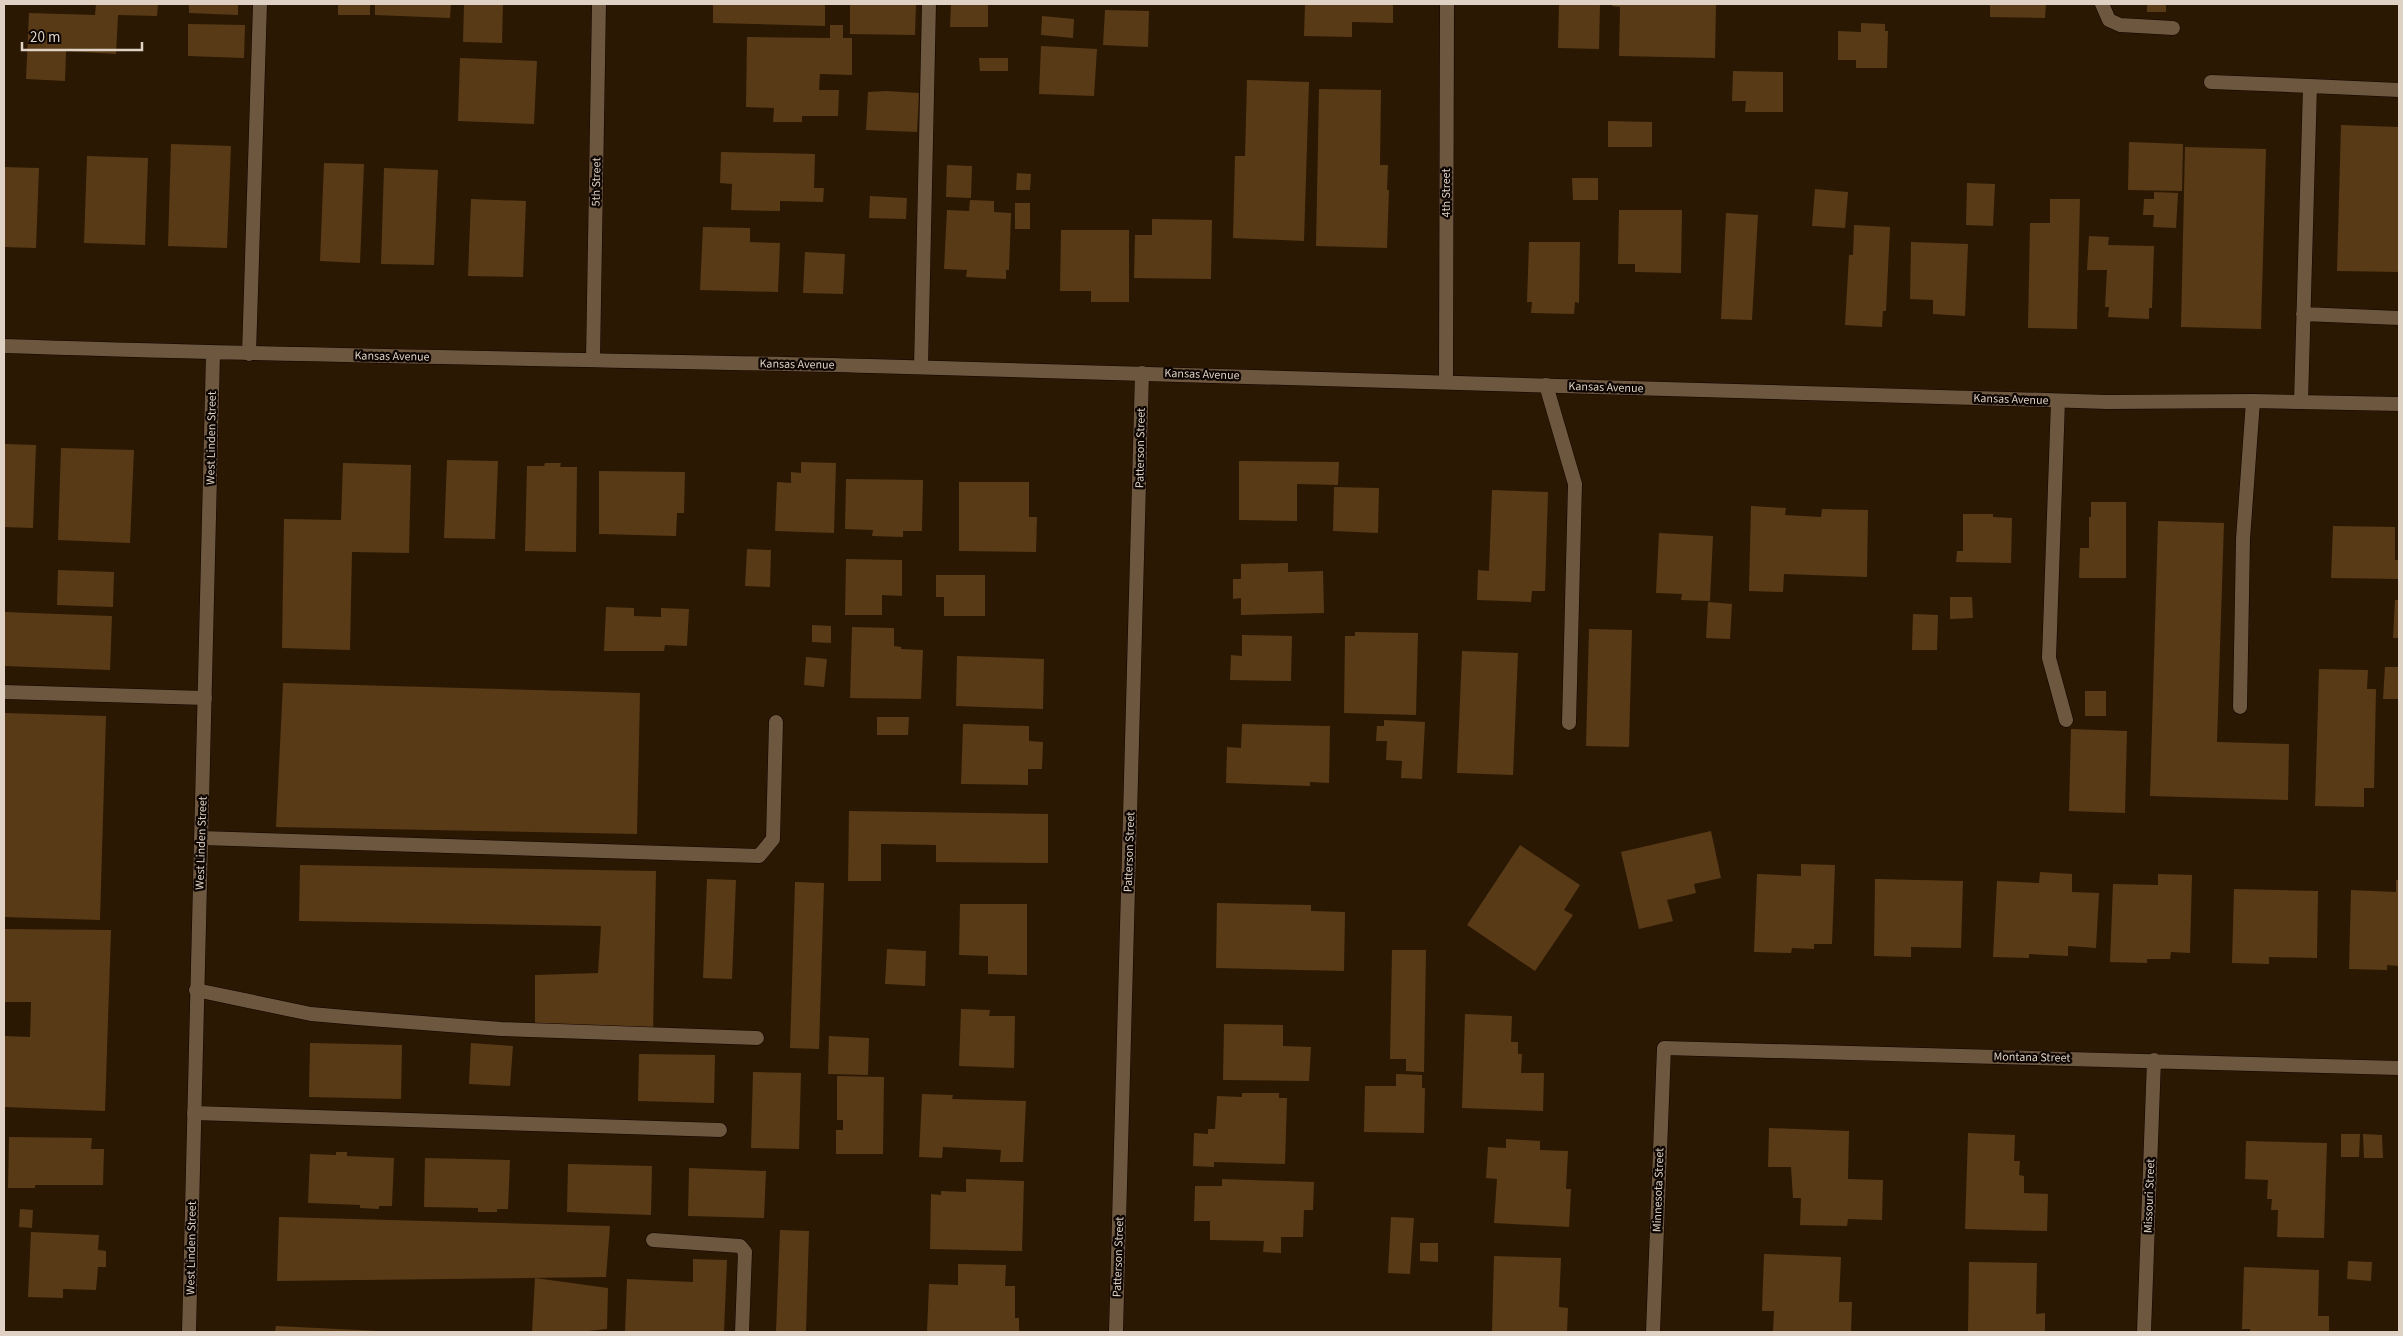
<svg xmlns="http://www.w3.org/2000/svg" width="2403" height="1336" viewBox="0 0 2403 1336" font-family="'Source Sans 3',sans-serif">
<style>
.building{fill:#583a17}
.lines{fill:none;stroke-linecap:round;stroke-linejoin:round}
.service-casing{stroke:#120300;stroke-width:15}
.minor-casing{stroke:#120300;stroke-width:15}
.tertiary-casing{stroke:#120300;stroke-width:15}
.service{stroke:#6d573f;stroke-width:14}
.minor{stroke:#6d573f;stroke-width:14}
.tertiary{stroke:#6d573f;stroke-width:14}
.labels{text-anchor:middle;stroke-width:4.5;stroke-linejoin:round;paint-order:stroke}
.street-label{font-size:12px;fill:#dfd2c4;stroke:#0d0501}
</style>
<rect width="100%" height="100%" fill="#2b1802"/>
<path class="building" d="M96 4H158L157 16 118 15 116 54 66 51 65 81 26 79 29 13 95 15Z
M189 4H238V15L189 13Z
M338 4H370V15H338Z
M375 4H451L450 18 375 15Z
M464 4H503L502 43 463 42Z
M713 4H825V26L713 23Z
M850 4H916L915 35 850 34Z
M951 4H988V27H950Z
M1305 4H1393V23L1352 22V37L1304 36Z
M1559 4H1600L1599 49 1558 48Z
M1612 4H1716L1715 58 1619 56 1620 7 1612 6Z
M1990 4H2046L2045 18 1990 17Z
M2147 4H2166V12H2147Z
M1105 10 1149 11 1148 47 1103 45Z
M1042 16 1074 19 1073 38 1041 35Z
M1861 23 1885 24V31H1888L1887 68H1856V60H1838V31L1861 32Z
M188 24 245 25 244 58 188 56Z
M830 25H843V38H852V75L820 74 819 90H839L838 116H802V122H773L774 108 746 107 747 37 830 38Z
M1041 46 1097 49 1094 96 1039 94Z
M460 58 537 61 534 124 458 121Z
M979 58H1008V71H980Z
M1733 71 1783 72V112H1745L1746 101H1732Z
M1247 80 1309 82 1304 241 1233 238 1235 156H1245Z
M1319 89 1381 90 1380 165H1388L1387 190H1389L1387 248 1316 246Z
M886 91 919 93 917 132 866 130 868 92Z
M1608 121 1652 122V147H1608Z
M2341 125 2399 127V272L2337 271Z
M2129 142 2183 144 2182 191 2128 190Z
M171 144 231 146 227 248 168 246Z
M2185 147 2266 149 2261 329 2181 327Z
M721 152 815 154 814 188H824L823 202 780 201V211L731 210 732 184 720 183Z
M87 156 148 158 145 245 84 243Z
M324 163 364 164 360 263 320 261Z
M947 165 972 166 971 198 946 197Z
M4 167 39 168 36 248 4 247Z
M384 168 438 170 434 265 381 264Z
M1017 173 1031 174 1030 190H1016Z
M1572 178H1598V200H1573Z
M1967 183 1995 184 1993 226 1966 225Z
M1815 189 1848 192 1845 228 1812 226Z
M2154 192 2178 193 2176 228 2153 227 2154 215H2143L2144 199H2154Z
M870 196 907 198 906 219 869 218Z
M471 199 526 201 523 277 468 276Z
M2050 199H2080L2077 329 2028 328 2030 223H2050Z
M970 200 994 201V212L1011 213 1009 270H1006V279L966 277 967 270 944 269 947 210 969 211Z
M1015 203H1030V229H1015Z
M1619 210H1682L1681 273 1635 272V264H1618Z
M1726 213 1758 215 1752 320 1721 319Z
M1152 219 1212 220 1211 279 1134 278 1135 235H1152Z
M1854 225 1890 227 1886 311H1883L1882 327 1845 325 1849 255H1853Z
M703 227 750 228V242L780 243 778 292 700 290Z
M1061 230H1129V302H1091V291H1060Z
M2089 236 2109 237 2108 245 2154 246 2152 308H2149V319L2108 317 2109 307H2105L2107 270H2087Z
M1529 242H1580L1579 303 1575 302 1574 314 1531 313 1532 302H1527Z
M1911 242 1968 244 1965 316 1933 314V300L1910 299Z
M805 252 845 254 843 294 803 293Z
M4 444 36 445 33 528 4 527Z
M61 448 134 450 130 543 58 540Z
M447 460 498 461 495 539 444 538Z
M1239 461 1339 462 1338 485 1297 484V521L1239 520Z
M801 462 836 463 834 533 775 531 777 482 791 483V472L801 473Z
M343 463 411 465 409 553 352 552 350 650 282 648 284 519 341 520Z
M545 463H561L560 467H577L576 552 525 551 527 466H544Z
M599 471 685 472 684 513H677L676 536 599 534Z
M846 479 923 480 922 531H903V537L872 536 873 530 845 529Z
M959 482H1029V517H1037L1036 552 959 551Z
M1334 487 1379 488 1378 533 1333 531Z
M1492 490 1548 492 1545 591H1532L1531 602 1477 600 1478 570 1489 571Z
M2091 502H2126V578H2079L2080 548H2089V517H2091Z
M1751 506 1786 508 1785 515 1821 517 1822 509 1868 510 1867 577 1784 574 1783 592 1749 591Z
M1963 514H1993V517L2012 518 2011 563 1956 562 1957 551H1963Z
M2158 521 2224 523 2217 742 2289 744 2288 800 2150 796Z
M2333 526 2395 527V560H2399V579L2331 578Z
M1659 533 1713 536 1710 601 1681 600 1682 594 1656 593Z
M747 549 771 550 770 587 745 586Z
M846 559 902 560V596L882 595V615H845Z
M1288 563V572L1323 571 1324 613 1241 615V598L1233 599V579H1241V564Z
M58 570 114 572 113 607 57 605Z
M936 575H985V616H944V597H936Z
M1950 597H1972L1973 618 1950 619Z
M2395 600H2399V638H2393Z
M1708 602 1732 604 1730 639 1706 638Z
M606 607 634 608V616L661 617V608L689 609 687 646 665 645 664 651H604Z
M4 612 112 616 110 670 4 666Z
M1913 614 1938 615 1937 650H1912Z
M812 625 831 626V643L812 642Z
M852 627 894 628V646L901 647V649L923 650 921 699 850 698Z
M1589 629 1632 630 1629 747 1586 746Z
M1355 632 1418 633 1416 715 1344 713 1345 636H1355Z
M1242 635 1292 636 1291 681 1230 680 1231 655 1242 656Z
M1462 651 1518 653 1513 775 1457 773Z
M957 656 1044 659 1043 709 956 706Z
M806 657 827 659 824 687 804 685Z
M2385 667H2399V699H2383Z
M2319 669 2368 670 2367 689H2376L2374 788H2364V807L2315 806Z
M283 683 640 693 637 834 276 827Z
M2085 691H2106V716H2085Z
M4 713 106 716 100 920 4 917Z
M877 717H909L908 735H877Z
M1384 720 1425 722 1422 779 1401 778 1402 761 1386 760 1387 741H1376L1377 726H1384Z
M963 724 1029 726V741L1043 742 1042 769H1028V785L961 784Z
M1242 724 1330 726 1329 783 1310 782V786L1226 783 1227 747 1241 748Z
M2071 729 2127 731 2125 813 2069 811Z
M849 811 1048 814V863L936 862V845L881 844V881H848Z
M1711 831 1721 878 1694 884 1696 893 1667 900 1673 921 1639 929 1621 852Z
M1520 845 1580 885 1564 910 1573 915 1535 971 1467 925Z
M1801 864 1835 865 1832 944H1814V949L1792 948 1791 953 1754 952 1757 874 1801 876Z
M300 865 656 871 653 1034 535 1030V975L598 973 601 926 299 921Z
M2040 872 2072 874V892L2099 893 2096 948 2068 946V956L2029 954V958L1993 957 1997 881 2039 883Z
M2158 874 2192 875 2190 953 2171 952 2170 959H2147V963L2110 962 2113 884 2158 885Z
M707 879 736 880 732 979 703 978Z
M1875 879 1963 881 1961 948 1911 947V957L1874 956Z
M2396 880H2399V966L2387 965V970L2349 969 2351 890 2396 892Z
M795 882 824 883 819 1049 790 1048Z
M2234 889 2318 891 2317 958 2269 957V964L2232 963Z
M1217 903 1311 905V911L1345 912 1344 971 1216 968Z
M960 904H1027V975L988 974V956L959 955Z
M4 929 111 930 105 1111 4 1107V1036L30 1037 31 1002H4Z
M887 949 926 951 925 986 885 984Z
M1392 950H1426L1424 1072 1406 1071V1059H1390Z
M961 1009 990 1010 989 1016H1015L1014 1068 959 1066Z
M1465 1014 1512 1016 1511 1042H1518V1054H1522L1521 1073H1544L1543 1111 1462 1108Z
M1224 1024 1283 1025V1046L1311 1047 1309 1081 1223 1080Z
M829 1036 869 1038 868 1075 828 1074Z
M310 1043 402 1045 401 1099 309 1097Z
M471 1043 513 1046 510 1086 469 1084Z
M639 1054 715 1055 714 1103 638 1101Z
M753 1072 801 1073 799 1149 751 1148Z
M1396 1074 1422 1075V1088H1425L1424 1133 1364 1132 1365 1086H1396Z
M837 1076 884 1077 883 1154H836V1130H843V1120H837Z
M1242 1093H1279V1098H1287L1285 1164 1214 1162V1167L1193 1166 1194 1133 1208 1134V1129H1215L1217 1096 1242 1097Z
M922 1094 953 1095 952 1099 1026 1101 1023 1162H1000L1001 1150 943 1147 942 1158 919 1157Z
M1769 1128 1849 1131 1848 1179 1883 1180 1882 1220 1848 1219 1847 1226 1800 1225 1801 1198H1793L1791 1167H1768Z
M1968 1133 2015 1135 2014 1161H2020L2019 1175 2024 1176V1193L2048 1194 2047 1231 1965 1229Z
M2341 1134H2360L2359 1157H2341Z
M2363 1134 2382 1135 2383 1158H2364Z
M9 1137 92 1138 91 1149H104L103 1185H35V1188H8Z
M1506 1139 1540 1141V1150L1568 1151 1566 1189H1571L1569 1227 1494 1223 1497 1179 1486 1178 1488 1147 1506 1148Z
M2246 1141 2327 1143 2324 1238 2277 1237 2278 1210H2271L2272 1199H2267L2268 1180 2245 1179Z
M336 1152H347V1156L394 1158 392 1206H379V1209L360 1208V1205L308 1203 310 1154 336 1155Z
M425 1158 510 1160 508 1209H497V1212H478V1208L424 1207Z
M568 1164 652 1166 651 1215 567 1212Z
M689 1168 766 1171 764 1218 688 1216Z
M966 1179 1024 1181 1022 1251 930 1249 931 1194 941 1195V1191L966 1192Z
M1222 1179 1314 1182 1313 1210H1304L1303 1237H1281V1253L1263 1252 1264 1241 1210 1240V1221H1194L1195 1186H1222Z
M20 1209 33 1210 32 1228 19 1227Z
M279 1217 610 1226 606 1277 277 1281Z
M1391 1217 1414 1218 1410 1274 1388 1273Z
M780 1230 809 1231 806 1332H776Z
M31 1232 99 1235 98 1250 106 1251V1267H98L96 1290 63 1289V1298L28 1297Z
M1420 1243H1438V1262L1420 1261Z
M1764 1254 1841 1257 1839 1302H1852L1851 1332H1773L1774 1311H1762Z
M1494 1256 1561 1258 1559 1307 1568 1308 1567 1332H1492Z
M693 1259 727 1260 724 1332H625L627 1279 693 1282Z
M2348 1261 2372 1262 2371 1281 2347 1279Z
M1969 1262 2037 1263 2036 1314 2045 1313V1332H1968Z
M958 1264 1006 1265 1005 1286H1015V1318H1019V1332H927L929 1284 958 1285Z
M2244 1267 2319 1270 2318 1316H2329V1332H2250V1329H2242Z
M535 1278 608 1288 607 1329 579 1332H532Z
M276 1326 379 1331V1332H275Z"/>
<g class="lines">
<defs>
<path id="service" d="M2102 4 2109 20 2120 25 2173 28
M2211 82 2310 86
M2303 314 2399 318
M249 354 260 4
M921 367 929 4
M1546 385 1575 484 1569 723
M2058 401 2049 658 2066 720
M2301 402 2310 86 2399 90
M4 692 205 698
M2240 707 2243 539 2253 401
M201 838 759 856 773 839 776 722
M196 990 311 1014 357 1018 501 1029 757 1038
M194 1113 720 1130
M653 1240 740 1246 745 1252 742 1332"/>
<path id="minor" d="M593 360 599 4
M1446 382 1447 4
M1116 1332 1142 373
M1653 1332 1664 1048 2399 1068
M2144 1332 2154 1060"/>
<path id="tertiary" d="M4 346C293 356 582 359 870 366 1283 375 1695 388 2107 402L2253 401 2399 404
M189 1332 213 354"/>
</defs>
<use href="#service" class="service-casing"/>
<use href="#minor" class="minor-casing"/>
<use href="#tertiary" class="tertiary-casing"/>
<use href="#service" class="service"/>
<use href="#minor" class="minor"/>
<use href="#tertiary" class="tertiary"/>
</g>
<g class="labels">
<g class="street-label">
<text transform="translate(596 182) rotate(-89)" y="4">5th Street</text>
<text transform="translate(1446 193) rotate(-90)" y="4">4th Street</text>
<text transform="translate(392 356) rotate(1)" y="4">Kansas Avenue</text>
<text transform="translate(797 364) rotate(1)" y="4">Kansas Avenue</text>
<text transform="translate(1202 374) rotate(2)" y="4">Kansas Avenue</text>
<text transform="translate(1606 387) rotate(2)" y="4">Kansas Avenue</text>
<text transform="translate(2011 399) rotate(2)" y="4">Kansas Avenue</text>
<text transform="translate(211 438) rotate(-89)" y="4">West Linden Street</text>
<text transform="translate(1140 448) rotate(-89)" y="4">Patterson Street</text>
<text transform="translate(201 843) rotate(-88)" y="4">West Linden Street</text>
<text transform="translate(1129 852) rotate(-88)" y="4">Patterson Street</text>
<text transform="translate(2032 1057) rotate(1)" y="4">Montana Street</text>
<text transform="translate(1658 1190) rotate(-88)" y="4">Minnesota Street</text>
<text transform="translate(2149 1196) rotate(-88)" y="4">Missouri Street</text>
<text transform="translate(191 1248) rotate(-89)" y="4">West Linden Street</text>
<text transform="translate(1118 1257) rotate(-88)" y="4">Patterson Street</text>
</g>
</g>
<rect width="2403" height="1336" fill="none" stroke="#dfd2c4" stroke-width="10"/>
<path d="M22 42v8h120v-8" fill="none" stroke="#dfd2c4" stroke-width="2.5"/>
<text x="30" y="42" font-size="15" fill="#dfd2c4" stroke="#0d0501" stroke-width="4" paint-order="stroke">20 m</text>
</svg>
